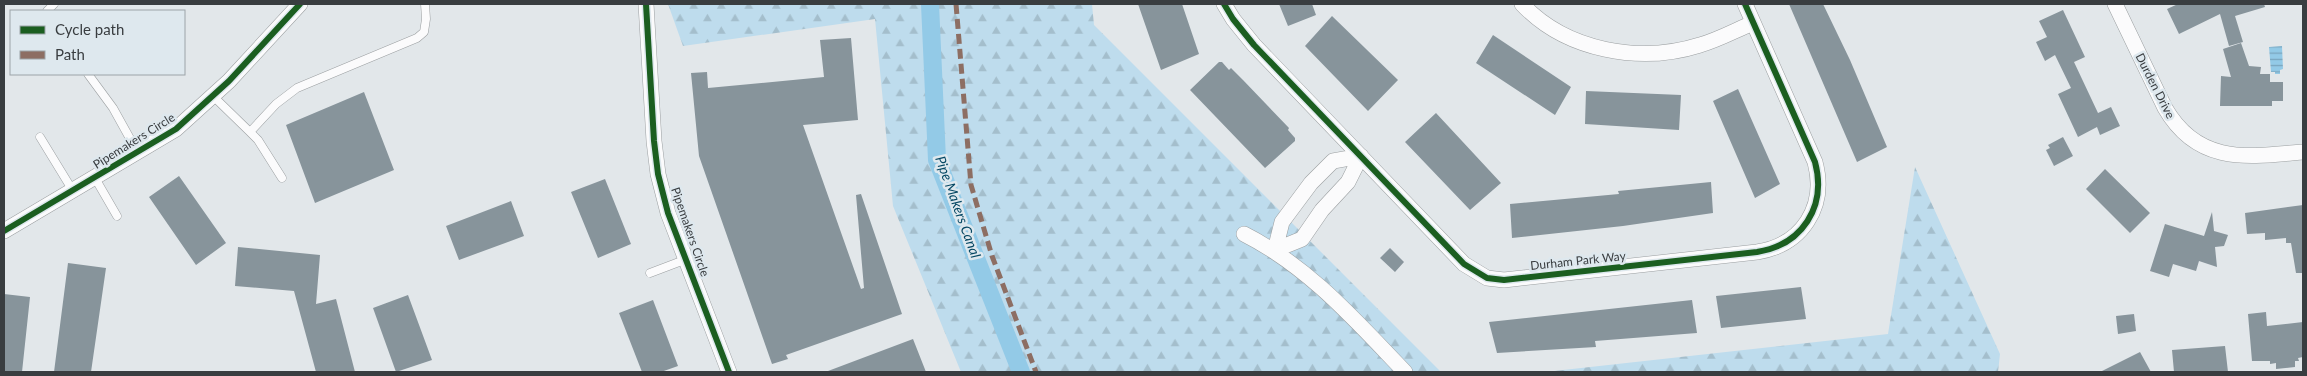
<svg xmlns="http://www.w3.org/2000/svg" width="2307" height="376" viewBox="0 0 2307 376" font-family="Lato,sans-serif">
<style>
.forest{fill:url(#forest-firs)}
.water{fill:url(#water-rules)}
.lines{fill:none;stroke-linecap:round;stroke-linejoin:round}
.canal{stroke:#93cae7;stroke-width:18}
.building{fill:#87949b}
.service-casing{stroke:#9b9fa1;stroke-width:9}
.minor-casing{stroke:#9b9fa1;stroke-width:16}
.service{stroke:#fbfbfc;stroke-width:8}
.minor{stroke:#fbfbfc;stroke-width:15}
.quiet{stroke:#8d6e63;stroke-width:5;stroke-dasharray:10 5;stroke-linecap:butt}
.cycleway-casing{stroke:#dee8ee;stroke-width:9}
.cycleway{stroke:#1b5e20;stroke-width:6}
.labels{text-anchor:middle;stroke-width:5;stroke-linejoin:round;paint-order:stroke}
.street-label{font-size:12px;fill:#393d40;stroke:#dee8ee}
.water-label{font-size:14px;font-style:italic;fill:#054763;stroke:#dee8ee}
</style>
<defs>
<pattern id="forest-firs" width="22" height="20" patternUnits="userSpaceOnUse" patternTransform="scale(1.25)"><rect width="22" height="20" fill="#bedced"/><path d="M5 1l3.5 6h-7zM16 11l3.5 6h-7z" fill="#a4becc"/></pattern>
<pattern id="water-rules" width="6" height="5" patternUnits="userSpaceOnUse" patternTransform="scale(1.25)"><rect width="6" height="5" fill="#93cae7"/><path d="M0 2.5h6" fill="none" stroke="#79a5bd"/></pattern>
</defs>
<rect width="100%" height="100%" fill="#e2e7ea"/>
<path class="forest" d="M668 4H1092L1094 25 1441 372H961L893 206 875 19 683 46Z
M1915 167 2000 354 1998 372H1545L1888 334Z"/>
<path class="water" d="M2282 46 2283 69 2280 70V74H2275V72H2271L2269 47Z"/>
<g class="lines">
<path class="canal" d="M930 4 937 160 1021 372"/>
</g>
<path class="building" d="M1138 4H1182L1199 54 1161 70Z
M1279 4H1312L1316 15 1288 26Z
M1789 4H1823L1850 60 1887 147 1857 162Z
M2178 4H2264L2265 7 2235 16 2243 42 2229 46 2220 14 2179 34 2167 9Z
M2063 10 2085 57 2074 62 2098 113 2111 107 2120 126 2100 135 2097 127 2078 137 2058 94 2071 88 2055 55 2045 61 2036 42 2047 37 2039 21Z
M1332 16 1398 80 1368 111 1305 46Z
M1493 35 1571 87 1555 115 1476 63Z
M851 38 858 120 803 125 861 289 864 288 856 195 861 194 902 314 786 355 788 359 772 364 699 156 691 73 707 72 708 88 824 77 820 40Z
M2241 43 2249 66 2261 67 2260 74H2270V82H2283V101H2272V106H2220L2221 76 2231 77 2223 49Z
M1219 62H1222L1229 70 1231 68 1243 80 1289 128 1288 130 1295 138V141L1265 168 1190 90Z
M1738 89 1780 184 1755 198 1713 101Z
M1586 91 1681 95 1679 130 1585 124Z
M364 92 394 170 315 203 286 125Z
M1436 113 1501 183 1470 210 1405 142Z
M2063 137 2073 156 2054 166 2046 150 2050 148 2048 145Z
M2105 169 2150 213 2130 233 2086 189Z
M179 176 226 243 196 265 149 197Z
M605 179 631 244 598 258 571 192Z
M1711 182 1713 213 1623 226 1512 238 1510 204 1619 194 1618 191Z
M511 201 524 236 459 260 446 226Z
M2303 205V273H2296L2291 243H2286V238L2265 240V233L2247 234 2245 213Z
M2212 212 2214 231 2228 235 2224 246 2215 247 2217 267 2199 261 2196 271 2173 264 2169 277 2150 271 2165 224 2204 236Z
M238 247 320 255 316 304 336 299 355 372H316L294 291 235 286Z
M1390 248 1404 262 1395 272 1380 258Z
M68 263 106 268 91 372H54Z
M1801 287 1806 319 1721 328 1716 296Z
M4 294 30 297 22 372H4Z
M408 295 432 360 396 372 373 308Z
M653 300 678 366 661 372H642L619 313Z
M1692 300 1697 333 1595 341 1596 347 1497 353 1489 322Z
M2266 312 2267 326 2303 322V357L2298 358 2299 361H2295V367L2276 369V363L2270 364V361H2252L2248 314Z
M2134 314 2136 331 2118 334 2116 316Z
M913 339 926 372H828V371Z
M2225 346 2228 372H2174L2172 350Z
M2140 352 2151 372H2100Z"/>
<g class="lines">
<defs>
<path id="service" d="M47 11 54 4
M88 74 113 108 138 153
M214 97 250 132 276 104 297 88 417 38 424 32 426 19 425 4
M250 132 258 140 282 178
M40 137 73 191
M95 178 117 216
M650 273 687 259"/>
<path id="minor" d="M646 4 654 141 658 174 668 213 729 372
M1224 4 1233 19 1254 45 1464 264 1487 278 1504 280 1757 252C1802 245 1827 207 1815 162L1745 4
M1522 4C1566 51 1640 64 1700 45 1718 40 1736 30 1753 23
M2115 4 2165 108C2198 165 2247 157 2303 152
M4 231 176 129 229 81 300 4
M1244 234C1309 267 1355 320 1405 372
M1275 250 1282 222 1311 183 1333 161 1361 156
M1275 250 1302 239 1322 210 1348 182 1361 156"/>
</defs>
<use href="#service" class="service-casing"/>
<use href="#minor" class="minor-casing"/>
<use href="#service" class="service"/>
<use href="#minor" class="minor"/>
<path class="quiet" d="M956 4 971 185 992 256 1036 372"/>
<defs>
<path id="cycleway" d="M646 4 654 141 658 174 668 213 729 372
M1224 4 1233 19 1254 45 1464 264 1487 278 1504 280 1757 252C1802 245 1827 207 1815 162L1745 4
M4 231 176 129 229 81 300 4"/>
</defs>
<use href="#cycleway" class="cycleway-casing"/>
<use href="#cycleway" class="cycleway"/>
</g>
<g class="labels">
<g class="street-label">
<text transform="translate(2155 86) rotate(63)" y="4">Durden Drive</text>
<text transform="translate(134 141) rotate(-32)" y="4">Pipemakers Circle</text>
<text transform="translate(690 232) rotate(71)" y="4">Pipemakers Circle</text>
<text transform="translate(1578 261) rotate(-6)" y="4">Durham Park Way</text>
</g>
<g class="water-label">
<text transform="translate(958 207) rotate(70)" y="5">Pipe Makers Canal</text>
</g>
</g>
<rect width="2307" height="376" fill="none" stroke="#393d40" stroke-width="10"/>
<rect x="10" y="10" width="175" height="65" fill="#dee8ee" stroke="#9ca4a8"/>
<rect x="20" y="26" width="25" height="8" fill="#1b5e20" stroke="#9ca4a8"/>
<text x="55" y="35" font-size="15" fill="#393d40">Cycle path</text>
<rect x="20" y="51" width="25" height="8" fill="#8d6e63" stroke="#9ca4a8"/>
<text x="55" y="60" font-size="15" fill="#393d40">Path</text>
</svg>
